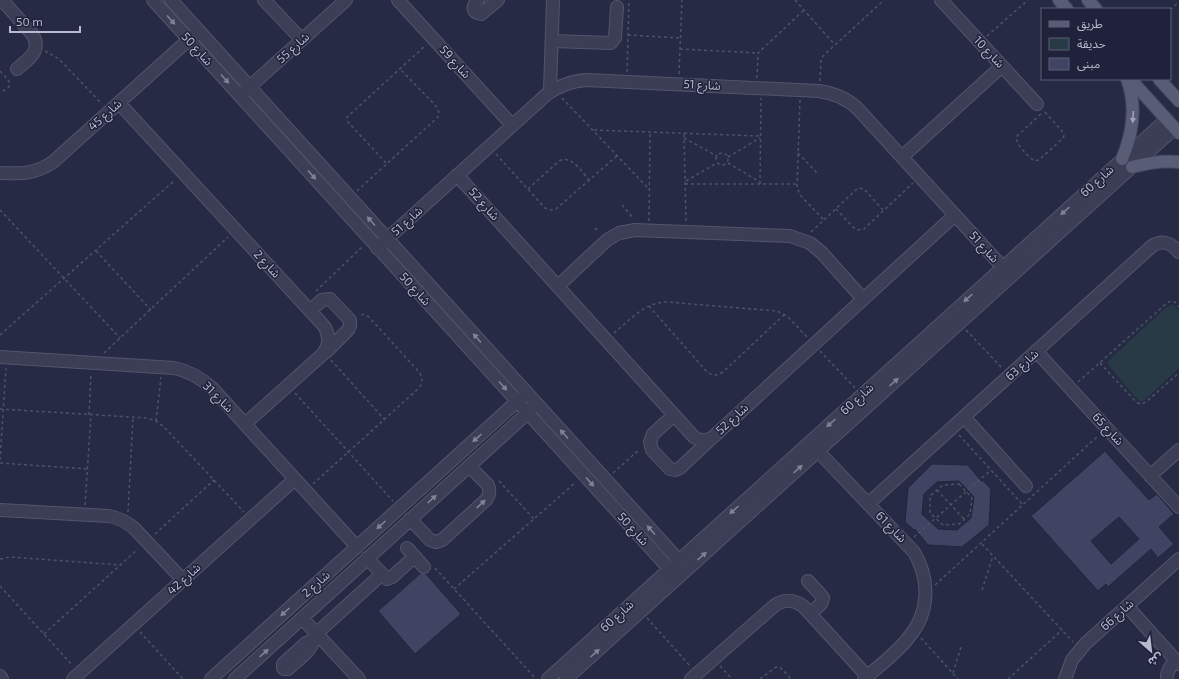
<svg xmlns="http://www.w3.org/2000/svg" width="1179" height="679" viewBox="0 0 1179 679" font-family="'Exo 2','Noto Sans Arabic',sans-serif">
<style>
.green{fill:#283a46}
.building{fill:#404463;stroke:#21243c;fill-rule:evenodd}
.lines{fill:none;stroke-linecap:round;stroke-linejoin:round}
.minor-casing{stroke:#53556c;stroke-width:14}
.major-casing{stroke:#41445b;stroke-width:14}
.path{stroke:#475762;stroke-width:1.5;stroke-dasharray:3 3;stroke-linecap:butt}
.minor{stroke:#3b3e55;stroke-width:12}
.major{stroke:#595c75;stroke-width:12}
.oneway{fill:#808298}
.oneway2{fill:#a1a2b8}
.labels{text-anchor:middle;stroke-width:3;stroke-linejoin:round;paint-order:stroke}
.street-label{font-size:12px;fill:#b9bace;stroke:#1f223a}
</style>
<rect width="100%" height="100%" fill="#262a45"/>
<path class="green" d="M1171 305 1174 306 1179 311V368L1143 401H1139L1110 367 1108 361 1167 307Z"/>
<path class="building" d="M1105 451 1149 500 1157 494 1174 514 1159 527 1174 544 1158 558 1151 549 1108 587 1106 584 1098 591 1031 516ZM1119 517 1139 539 1111 564 1091 541Z
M932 464 968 465 981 481 982 480 991 489 989 525 962 547 928 545 915 529 914 530 905 522 908 488ZM959 481 974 497 971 518 957 530 938 529 922 514 924 494 937 482Z
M421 573 426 574 461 614 415 654 378 611Z"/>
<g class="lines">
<defs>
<path id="minor" d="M2 0 33 35C42 52 28 59 17 69
M153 0 674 574
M171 0 684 566
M264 0 302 40
M398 0 512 125
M478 0C472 6 471 12 481 14L498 0
M941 0 1037 104
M552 41 611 43 615 38 617 7
M245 91 346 0
M550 91 553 0
M119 103 324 326C330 335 329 345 323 354L245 424
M902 157 1002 66
M0 173C21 174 35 174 53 162L195 34
M457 175 694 437C700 441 707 441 713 437L955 215
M377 248 546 95C558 86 571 81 587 80L819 91C834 93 846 98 857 108L1008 273
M558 286 607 240 619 233 635 230 790 236 810 243 822 253 863 299
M310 311 322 300 330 299 350 320V326L348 330 326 352
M1036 351 1179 507
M0 357 174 368C189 371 201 378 212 388L357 547
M674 415 653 434 650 442 652 450 670 469 675 470 680 468 713 437
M964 417 1026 486
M813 446 914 552C930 579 930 612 909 637 897 653 879 666 864 679
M1150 476 1179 450
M868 504 1152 246C1163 239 1171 243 1179 252
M0 510 109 516C119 518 127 522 134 528L183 580
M410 519 430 540 436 542 442 540 487 499C490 494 490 490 488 485L469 466
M407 548 424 567
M367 558 387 579 392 577 414 557
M808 581 820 594 823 598 821 604 810 614
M1127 606 1179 664
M302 618 359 679
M317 633 382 574
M313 640C313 650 295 662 288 669H284L283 668V664L306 643Z
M0 676 2 679
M73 679 295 479
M211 679 523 396
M235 679 533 408
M548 679 1167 119
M566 679 1175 128
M691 679 774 606C783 599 793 599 803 606L867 676
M1065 679 1072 660 1085 644 1179 559
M1167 679C1166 671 1171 666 1175 660"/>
<path id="major" d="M1059 0 1067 9
M1088 0 1096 9
M1130 79 1179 133
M1159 79 1179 101
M1122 159C1133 133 1137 106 1127 79
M1132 167C1147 163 1163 160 1179 162"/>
</defs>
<use href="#minor" class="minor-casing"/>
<use href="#major" class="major-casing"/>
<path class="path" d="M795 0 835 45
M1170 10 1179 2
M628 35 680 38
M987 36 1028 0
M680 49 758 53
M45 51 59 59 102 104
M0 71C8 80 17 86 0 92
M627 72 629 0
M679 74 682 0
M757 78 758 53 804 10
M820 81 821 60 823 56 884 0
M562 98 649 189
M800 100 797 187 800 195 824 220
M1041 114 1017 136 1016 139C1019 147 1028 157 1035 161L1039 160 1062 139 1064 136 1062 131 1044 111
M594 130 760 136
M684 134 686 222
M684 138 717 156
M716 159a6 6 0 1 1 12 0a6 6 0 1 1-12 0Z
M798 153 819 175
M496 154 545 208 551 210 556 209 618 155
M728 157 760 138
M386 163 347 121V117L426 45
M728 163 760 182
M686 181 717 163
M685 184H796
M760 184 761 98
M528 189 559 161C571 154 582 172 589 180
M357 191 438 117 439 112 436 106 400 69
M622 205 634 219
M836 209 854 228 858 230 864 229 913 183
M0 210 120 338
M649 221 650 132
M595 228 599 232
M811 232 858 188 864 189 883 210
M96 251 151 310
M316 291 363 246
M649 306 707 372C713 376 718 376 724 371L785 314
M966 330 1002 368
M614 333C630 320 644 303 666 302L777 311 787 316 807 337
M0 335 175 180
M820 351 855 388
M104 353 228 237
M331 360 385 420
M1100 363 1136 402C1140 404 1142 404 1146 402L1179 373
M1078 382 1168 302H1175L1179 307
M295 393 393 501
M0 409 147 418 156 421 163 426 244 512
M89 415 91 373
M156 421 161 377
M959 435 1023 505
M0 460 6 368
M0 463 88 469
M613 473 640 449
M499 481 534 519
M313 484 419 388C423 383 423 378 419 372L369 317 365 315 358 314
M959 484 972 498 970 514 959 524 943 525 930 513V496L943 485Z
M937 490 964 519
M85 505 91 415
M128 512 133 418
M155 534 214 480
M914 537 991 470
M982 544 1073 642
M0 559 10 557 121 565
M435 568 536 679
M935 585 1099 435
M0 586 73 666
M454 589 576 482
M982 590 993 556
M647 618 690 666
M140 632 183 679
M44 634 138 549
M921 638 958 679
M720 666 732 679
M953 673 961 647
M760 679 776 667 781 668 791 679
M1008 679 1062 630"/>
<use href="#minor" class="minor"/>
<use href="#major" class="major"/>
</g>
<defs><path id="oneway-solid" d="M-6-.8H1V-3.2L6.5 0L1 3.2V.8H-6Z"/></defs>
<g class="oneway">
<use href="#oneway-solid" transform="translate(171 20) rotate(48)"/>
<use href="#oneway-solid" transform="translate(225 79) rotate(48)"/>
<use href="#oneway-solid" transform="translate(312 175) rotate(48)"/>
<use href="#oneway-solid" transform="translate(1065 211) rotate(138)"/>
<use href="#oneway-solid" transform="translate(371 221) rotate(-132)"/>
<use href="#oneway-solid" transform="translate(968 298) rotate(138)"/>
<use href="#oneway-solid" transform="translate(477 338) rotate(-132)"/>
<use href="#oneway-solid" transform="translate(894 382) rotate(-42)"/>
<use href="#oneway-solid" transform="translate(503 386) rotate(48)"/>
<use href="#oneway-solid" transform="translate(831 423) rotate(138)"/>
<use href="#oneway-solid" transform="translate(564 434) rotate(-132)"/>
<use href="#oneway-solid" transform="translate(477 438) rotate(138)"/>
<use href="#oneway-solid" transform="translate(798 469) rotate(-42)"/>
<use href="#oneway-solid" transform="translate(590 482) rotate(48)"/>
<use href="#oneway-solid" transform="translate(432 499) rotate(-42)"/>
<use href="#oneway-solid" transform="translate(481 504) rotate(-43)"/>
<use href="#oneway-solid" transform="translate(734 510) rotate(138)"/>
<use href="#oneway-solid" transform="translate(381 525) rotate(138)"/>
<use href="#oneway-solid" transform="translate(651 530) rotate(-132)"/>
<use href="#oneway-solid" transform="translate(702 556) rotate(-42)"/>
<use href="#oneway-solid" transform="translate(285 612) rotate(138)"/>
<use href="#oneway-solid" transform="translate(264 653) rotate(-42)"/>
<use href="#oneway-solid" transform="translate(595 653) rotate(-42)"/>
</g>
<use class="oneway2" href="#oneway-solid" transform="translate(1133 117) rotate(93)"/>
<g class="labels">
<g class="street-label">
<text transform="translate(293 48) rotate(-42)" y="4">شارع 55</text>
<text transform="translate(197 49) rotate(48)" y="4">شارع 50</text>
<text transform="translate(989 52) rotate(47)" y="4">شارع 10</text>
<text transform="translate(455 62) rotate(48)" y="4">شارع 59</text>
<text transform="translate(702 85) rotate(3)" y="4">شارع 51</text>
<text transform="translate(105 115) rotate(-42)" y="4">شارع 45</text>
<text transform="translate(1097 181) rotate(-42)" y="4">شارع 60</text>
<text transform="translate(484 204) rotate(48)" y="4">شارع 52</text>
<text transform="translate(407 221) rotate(-42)" y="4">شارع 51</text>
<text transform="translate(984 247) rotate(48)" y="4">شارع 51</text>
<text transform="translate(267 264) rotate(47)" y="4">شارع 2</text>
<text transform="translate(415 289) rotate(48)" y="4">شارع 50</text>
<text transform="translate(1022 365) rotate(-42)" y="4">شارع 63</text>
<text transform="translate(218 397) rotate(45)" y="4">شارع 31</text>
<text transform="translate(857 399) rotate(-42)" y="4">شارع 60</text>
<text transform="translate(732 419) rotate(-43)" y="4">شارع 52</text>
<text transform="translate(1108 429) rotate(47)" y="4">شارع 65</text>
<text transform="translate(891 527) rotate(46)" y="4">شارع 61</text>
<text transform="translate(633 529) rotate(48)" y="4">شارع 50</text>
<text transform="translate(184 579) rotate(-42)" y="4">شارع 42</text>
<text transform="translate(316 584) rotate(-42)" y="4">شارع 2</text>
<text transform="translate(1117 615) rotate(-42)" y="4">شارع 66</text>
<text transform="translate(617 616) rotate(-42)" y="4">شارع 60</text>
</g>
</g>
<rect x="1041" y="8" width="130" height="72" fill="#1f223a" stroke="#5d5f75"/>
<rect x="1049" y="21" width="20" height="6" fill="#595c75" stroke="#5d5f75"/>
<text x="1077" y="28" font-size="12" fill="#b9bace">طريق</text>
<rect x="1049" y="38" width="20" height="12" fill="#283a46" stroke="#5d5f75"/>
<text x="1077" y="48" font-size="12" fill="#b9bace">حديقة</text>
<rect x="1049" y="58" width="20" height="12" fill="#404463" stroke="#5d5f75"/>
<text x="1077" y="68" font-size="12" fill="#b9bace">مبنى</text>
<g transform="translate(1151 651) rotate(152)" stroke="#1f223a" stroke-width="3" paint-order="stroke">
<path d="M0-3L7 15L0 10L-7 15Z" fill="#b9bace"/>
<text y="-6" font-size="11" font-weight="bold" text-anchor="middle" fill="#b9bace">ش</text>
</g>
<path d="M10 26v6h70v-6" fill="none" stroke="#b9bace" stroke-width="2"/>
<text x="16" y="26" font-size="12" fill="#b9bace" stroke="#1f223a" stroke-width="3" paint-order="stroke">50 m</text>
</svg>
